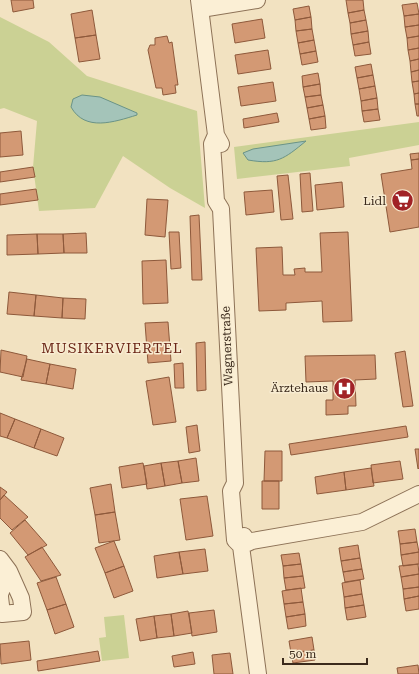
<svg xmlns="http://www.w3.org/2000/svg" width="419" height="674" viewBox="0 0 419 674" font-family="'Roboto Serif',serif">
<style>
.green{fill:#cbd194}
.water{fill:#a4c4b9;stroke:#6a9387}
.building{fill:#d39974;stroke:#8e593b}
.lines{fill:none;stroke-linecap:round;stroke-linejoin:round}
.minor-casing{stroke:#8d7257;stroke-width:18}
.minor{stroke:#fbefd5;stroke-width:16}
.labels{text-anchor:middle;stroke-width:3;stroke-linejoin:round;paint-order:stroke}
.poi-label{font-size:12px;fill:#3b2a1c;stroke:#f8ecd1;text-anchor:end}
.street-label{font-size:12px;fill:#3b2a1c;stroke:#f8ecd1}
.quarter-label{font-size:14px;letter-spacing:1px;fill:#6b2718;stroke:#f8ecd1}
</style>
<rect width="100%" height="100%" fill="#f2e2c1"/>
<path class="green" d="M0 17 49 42 87 76 197 111 205 208 170 188 123 156 95 208 39 211 33 167 37 121 4 108 0 109Z
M419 122V145L349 158 350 166 237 179 234 147Z
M124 615 129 658 102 661 99 638 106 637 104 617Z"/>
<path class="water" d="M82 95 100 97 137 113V115C114 122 85 132 71 107L73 99Z
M306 141C284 159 277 165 248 160L243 153 253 149Z"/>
<path class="building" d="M11 0H33L34 8 13 12Z
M346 0H363L364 10 348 13Z
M417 3 419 14 404 16 402 5Z
M309 6 311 17 295 20 293 9Z
M92 10 96 35 75 38 71 14Z
M364 10 366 20 350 23 348 13Z
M419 14V25L405 27 404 16Z
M311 17 312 29 296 31 295 20Z
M262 19 265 38 235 43 232 24Z
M366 20 368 31 351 34 350 23Z
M419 25V36L407 38 405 27Z
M312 29 314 40 298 43 296 31Z
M368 31 369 42 353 45 351 34Z
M96 35 100 59 79 62 75 38Z
M167 36 169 43 172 42 178 85H175L176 93 163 95 162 88H156L148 50 150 45H155V38Z
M419 36V48L408 50 407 38Z
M314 40 316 51 300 54 298 43Z
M369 42 371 54 355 56 353 45Z
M419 48V59L410 61 408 50Z
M268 50 271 69 238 74 235 55Z
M316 51 318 62 302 65 300 54Z
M419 59V70L411 72 410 61Z
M371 64 373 75 357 78 355 67Z
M419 70V81L412 82 411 72Z
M318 73 320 84 303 87 302 76Z
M373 75 375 86 359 89 357 78Z
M419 81V93L414 94 412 82Z
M273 82 276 101 241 106 238 87Z
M320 84 321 95 305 97 303 87Z
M375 86 377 98 361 101 359 89Z
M419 93V104H415L414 94Z
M321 95 323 105 307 108 305 97Z
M377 98 378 109 362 111 361 101Z
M415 104H419V116H417Z
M323 105 325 116 309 119 307 108Z
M378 109 380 120 364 122 362 111Z
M277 113 279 122 244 128 243 119Z
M325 116 326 128 311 130 309 119Z
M21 131 23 155 0 157V133Z
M419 153V159L411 160 410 154Z
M419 159V227L390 232 381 174 412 169 411 160Z
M33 167 35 177 0 182V172Z
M310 173 313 211 302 212 300 174Z
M288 175 293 219 281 220 277 176Z
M342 182 344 207 317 210 315 185Z
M36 189 38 200 0 205V194Z
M272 190 274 212 246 215 244 192Z
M147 199 168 200 165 237 145 235Z
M199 215 202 280H192L190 216Z
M169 232H179L181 268 171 269Z
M348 232 352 321 323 322 322 301 286 303V310L259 311 256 248 282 247 283 275H295L294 269 305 268V272H322L320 233Z
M86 233 87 253H64L63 234Z
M37 234 38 254 7 255V235Z
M37 234H63L64 253 38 254Z
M166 260 168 303 143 304 142 261Z
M9 292 36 295 34 316 7 314Z
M36 295 63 298 62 318 34 316Z
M63 298 86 299 85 319 62 318Z
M168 322 171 361 148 363 145 323Z
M205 342 206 390 197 391 196 343Z
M1 350 27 356 23 377 0 372Z
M405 351 413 406 403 407 395 353Z
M375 355 376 379 355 380 356 406H348V414L326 415V400H333V381L306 382 305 356Z
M27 359 50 364 46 384 21 380Z
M183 363 184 388H175L174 364Z
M50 364 76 369 73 389 46 384Z
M169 377 176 422 153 425 146 381Z
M0 413 15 419 7 438 0 436Z
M15 419 41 429 34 448 7 438Z
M197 425 200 451 189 453 186 427Z
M406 426 408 437 291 455 289 444Z
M41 429 64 438 57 456 34 448Z
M415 449H419V468L418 469Z
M265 451H282V481H264Z
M196 458 199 481 182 483 178 461Z
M178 461 182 483 165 486 161 463Z
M400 461 403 479 373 483 371 465Z
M143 463 147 484 122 488 119 467Z
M161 463 165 486 147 489 144 466Z
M371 468 374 486 346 490 344 472Z
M344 472 346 490 317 494 315 477Z
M262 481H279V509H262Z
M111 484 115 512 95 515 90 488Z
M0 487 7 492 0 500Z
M4 495 28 517 12 530 0 518V500Z
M207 496 213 536 186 540 180 499Z
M115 512 120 540 99 543 95 515Z
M25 520 47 545 28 555 10 533Z
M415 529 417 542 400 544 398 531Z
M114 541 124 566 105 573 95 548Z
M417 542 419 552 401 555 400 544Z
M358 545 360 558 341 561 339 548Z
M42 547 61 575 41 581 25 557Z
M205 549 208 571 183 574 179 552Z
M179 552 183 574 157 578 154 556Z
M419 552V564L403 566 401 555Z
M299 553 301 564 283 566 281 555Z
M360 558 362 569 343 572 341 561Z
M301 564 303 576 284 578 283 566Z
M418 564 419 574 401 577 399 566Z
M124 566 133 591 114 598 105 573Z
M362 569 364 579 345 582 343 572Z
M419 574V587L403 589 401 577Z
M303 576 305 588 286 590 284 578Z
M56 577 66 604 47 610 37 583Z
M360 580 362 594 344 597 342 583Z
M419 587V596L404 599 403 589Z
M301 588 303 602 284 604 282 591Z
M362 594 364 605 345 608 344 597Z
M419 596V609L406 611 404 599Z
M303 602 305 614 286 617 284 604Z
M66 604 74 627 55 634 47 610Z
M364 605 366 617 347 620 345 608Z
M214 610 217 632 192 636 189 613Z
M188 611 192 633 174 636 171 614Z
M171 614 174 636 157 638 154 616Z
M305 614 306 626 288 629 286 617Z
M154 616 157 638 140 641 136 619Z
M312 637 314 650 291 653 289 641Z
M29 641 31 660 1 664 0 644Z
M314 650 315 660 293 663 291 653Z
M98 651 100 661 38 671 37 661Z
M193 652 195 664 174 667 172 656Z
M230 653 233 674H214L212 655Z
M418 665 419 674H398L397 668Z"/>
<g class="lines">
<defs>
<path id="minor" d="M199 0 216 135 221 144
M201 9 257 0
M216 135 212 144 216 201 221 209 235 483 231 491 235 540 241 546
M244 536 241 546 258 674
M241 546 252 541 362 522 419 494
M0 559 9 571
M0 594 9 571 21 598 23 612 2 614 0 597"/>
</defs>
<use href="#minor" class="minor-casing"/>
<use href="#minor" class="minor"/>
</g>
<defs>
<symbol id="supermarket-disc" viewBox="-11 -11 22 22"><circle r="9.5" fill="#a12226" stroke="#f8ecd1"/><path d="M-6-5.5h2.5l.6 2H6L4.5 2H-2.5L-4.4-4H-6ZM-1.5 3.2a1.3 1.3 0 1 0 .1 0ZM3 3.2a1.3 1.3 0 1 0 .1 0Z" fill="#fff"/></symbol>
<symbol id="hospital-disc" viewBox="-11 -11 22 22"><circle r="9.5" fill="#a12226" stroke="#f8ecd1"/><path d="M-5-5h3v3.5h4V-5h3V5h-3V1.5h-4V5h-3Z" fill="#fff"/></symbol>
</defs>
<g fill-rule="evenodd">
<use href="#supermarket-disc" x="390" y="188" width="25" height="25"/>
<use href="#hospital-disc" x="332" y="376" width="25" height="25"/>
</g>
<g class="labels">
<g class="poi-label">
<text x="386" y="205">Lidl</text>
<text x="328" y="392">Ärztehaus</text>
</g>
<g class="street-label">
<text transform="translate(227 346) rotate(-92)" y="4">Wagnerstraße</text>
</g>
<g class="quarter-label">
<text x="112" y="353">MUSIKERVIERTEL</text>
</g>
</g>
<path d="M283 658v6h84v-6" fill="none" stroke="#3b2a1c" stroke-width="2"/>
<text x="289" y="658" font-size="12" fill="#3b2a1c" stroke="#f8ecd1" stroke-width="3" paint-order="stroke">50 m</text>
</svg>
